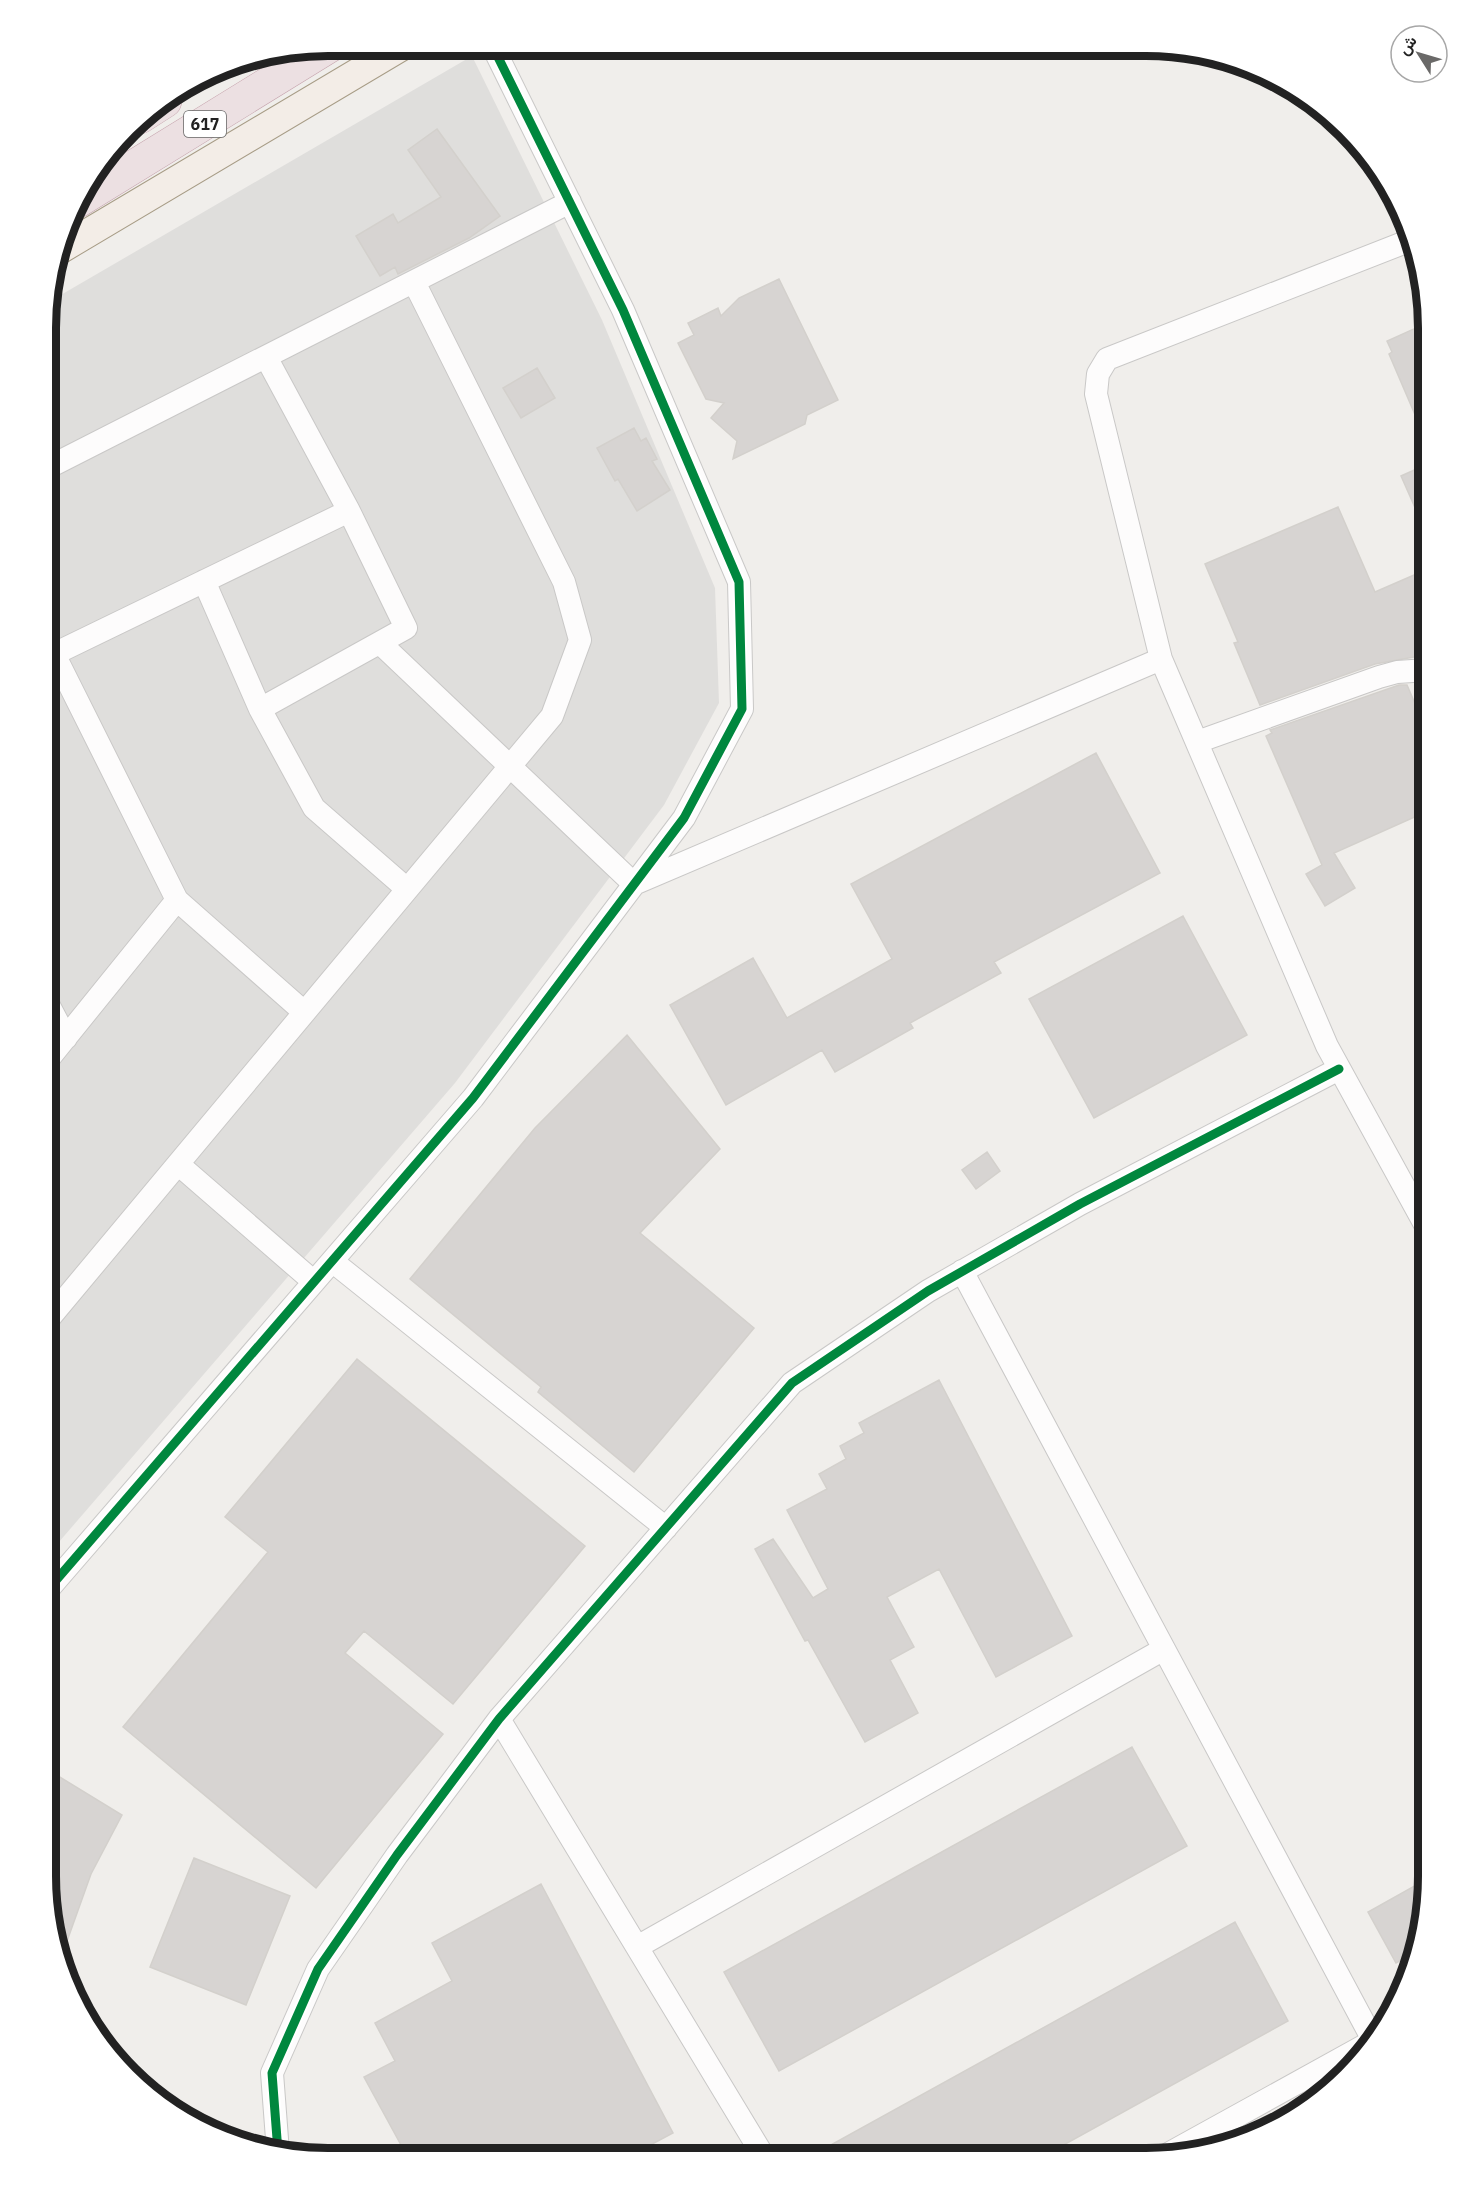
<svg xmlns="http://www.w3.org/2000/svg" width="1473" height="2203" viewBox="0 0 1473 2203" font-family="'IBM Plex Sans',Vazirmatn,sans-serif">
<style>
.residential{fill:#dfdedc}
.building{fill:#d7d4d2;stroke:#d3d0cc;stroke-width:1.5}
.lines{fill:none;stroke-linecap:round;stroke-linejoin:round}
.minor-casing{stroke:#c9c8c7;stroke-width:24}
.major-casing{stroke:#a79c86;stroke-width:30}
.highway-casing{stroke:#c5a2ac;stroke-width:34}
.minor{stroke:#fdfcfc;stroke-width:22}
.major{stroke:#f3ede7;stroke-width:28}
.highway{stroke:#ece0e2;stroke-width:33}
.cycleway-casing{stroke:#fff;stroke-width:13}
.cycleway{stroke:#00873e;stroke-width:9}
.labels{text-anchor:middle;stroke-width:5;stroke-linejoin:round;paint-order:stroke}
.shield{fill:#fff;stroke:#646464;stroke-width:1.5}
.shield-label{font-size:16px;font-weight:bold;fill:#222}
.rim{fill:none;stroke:#222;stroke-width:8}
</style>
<rect width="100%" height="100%" fill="#f0eeeb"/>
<path class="residential" d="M472 56 602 320 715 588 719 703 664 805 455 1083 46 1557 47 303Z"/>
<path class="building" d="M437 129 500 216 469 238 398 274 395 267 380 276 356 236 393 214 398 223 441 197 408 150Z
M779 279 838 400 807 415 805 424 733 459 737 441 711 418 724 403 706 399 678 343 694 335 688 323 718 308 721 316 739 298Z
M1427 323 1428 328V445L1389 354 1392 352 1387 341Z
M537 368 555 398 521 418 503 388Z
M634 428 641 441 646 438 657 459 652 461 670 490 637 511 618 479 615 481 597 448Z
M1428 464V537L1401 476Z
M1338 507 1375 592 1428 569V651L1414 657 1375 664 1260 705 1234 643 1238 642 1205 564Z
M1399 685H1407L1428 734V811L1334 853 1355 888 1325 906 1306 874 1322 865 1266 736 1272 733 1270 730Z
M1096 753 1160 873 994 962 1001 973 910 1023 913 1028 835 1072 822 1050 726 1105 670 1005 753 958 787 1018 892 959 851 884Z
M1183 916 1247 1035 1094 1118 1029 999Z
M627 1035 720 1149 640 1233 754 1328 634 1472 538 1392 541 1387 410 1279 535 1128Z
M987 1152 1000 1171 976 1189 962 1170Z
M357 1359 585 1546 453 1704 364 1631 345 1653 443 1734 316 1888 123 1727 268 1552 225 1517Z
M939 1380 1072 1636 996 1677 939 1569 887 1597 914 1647 890 1660 918 1713 865 1742 808 1640 805 1641 755 1549 773 1539 813 1598 828 1589 787 1510 827 1489 819 1474 846 1459 840 1446 864 1433 859 1423Z
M1132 1747 1187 1846 779 2071 724 1972Z
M45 1768 122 1815 91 1874 61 1958 45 1875Z
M194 1858 290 1896 246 2005 150 1967Z
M1427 1879V1894L1416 1952 1396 1963 1368 1912Z
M541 1884 673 2133 628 2157 407 2156 364 2077 395 2061 375 2023 452 1981 432 1943Z
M1235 1922 1288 2021 1040 2158 809 2157Z"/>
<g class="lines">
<defs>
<path id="minor" d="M47 468 570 202
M204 581 260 709 314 808 407 889
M47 640 177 900 304 1012
M380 643 634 884 1161 659 1096 394 1098 374 1107 359 1411 240
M54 654 349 511
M1161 659 1327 1046 1428 1230
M260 709 406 628 349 511 266 357
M1197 742 1379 677 1397 672 1428 670
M46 1000 66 1038
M46 1062 177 900
M178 1164 314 1282
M332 1261 666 1528
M962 1271 1373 2040
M46 1322 552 716 580 640 564 582 414 282
M45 1593 473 1098 684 818 742 709 739 582 623 310 492 45
M499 1719 764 2157
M637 1947 1164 1649
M278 2152 272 2073 318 1969 397 1855 499 1719 792 1383 928 1291 1080 1204 1339 1069
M1170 2153 1371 2042"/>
<path id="major" d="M61 249 404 45"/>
<path id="highway" d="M140 117 165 101
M78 201 331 45"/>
</defs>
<use href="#minor" class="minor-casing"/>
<use href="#major" class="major-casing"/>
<use href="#highway" class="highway-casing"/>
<use href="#minor" class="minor"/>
<use href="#major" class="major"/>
<use href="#highway" class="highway"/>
<defs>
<path id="cycleway" d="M45 1593 473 1098 684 818 742 709 739 582 623 310 492 45
M278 2152 272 2073 318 1969 397 1855 499 1719 792 1383 928 1291 1080 1204 1339 1069"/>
</defs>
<use href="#cycleway" class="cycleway-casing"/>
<use href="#cycleway" class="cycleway"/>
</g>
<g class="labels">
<rect class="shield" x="184" y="111" width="42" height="26" rx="4.5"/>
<g class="shield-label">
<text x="205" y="130">617</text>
</g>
</g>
<path d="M0 0H1473V2203H0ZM328 56H1146A272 272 0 0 1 1418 328V1876A272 272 0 0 1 1146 2148H328A272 272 0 0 1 56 1876V328A272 272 0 0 1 328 56Z" fill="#fff" fill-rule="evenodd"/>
<path class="rim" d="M328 56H1146A272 272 0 0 1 1418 328V1876A272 272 0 0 1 1146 2148H328A272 272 0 0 1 56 1876V328A272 272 0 0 1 328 56Z"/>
<g transform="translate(1419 54) rotate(307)"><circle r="28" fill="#ffffff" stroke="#a7a7a7" stroke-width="1.5"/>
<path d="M0-4.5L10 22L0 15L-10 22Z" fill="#6a6968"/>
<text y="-9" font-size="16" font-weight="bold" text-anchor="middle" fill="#222222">ش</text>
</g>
</svg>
